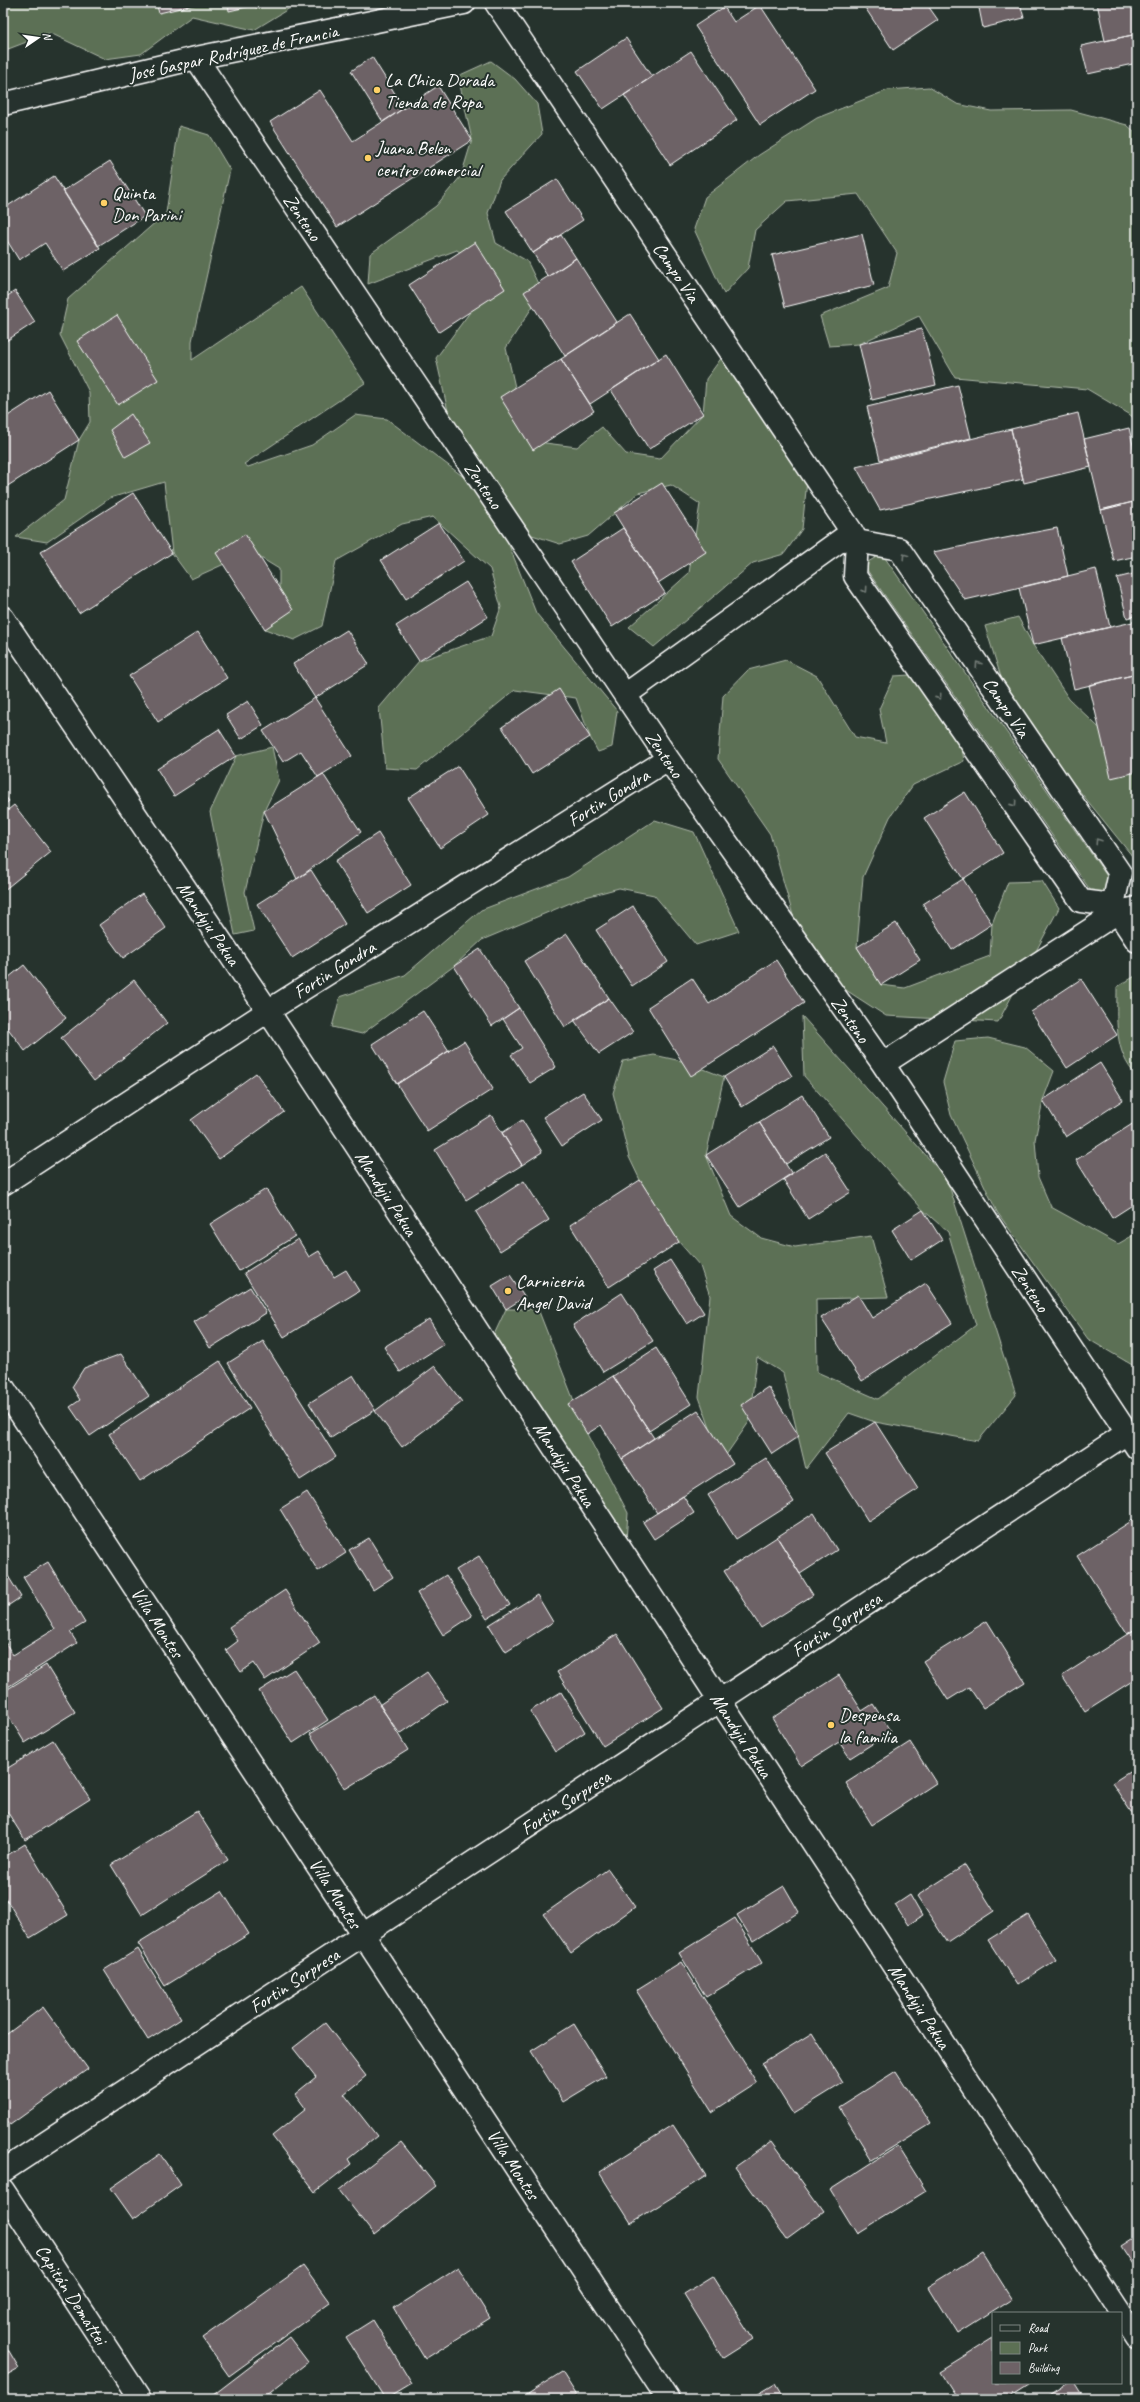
<svg xmlns="http://www.w3.org/2000/svg" width="1140" height="2402" viewBox="0 0 1140 2402" font-family="Caveat,sans-serif">
<style>
.green{fill:#5c7054;stroke:#aeb8aa}
.building{fill:#6d6266;stroke:#fff}
.lines{fill:none;stroke-linecap:round;stroke-linejoin:round}
.minor-casing{stroke:#fff;stroke-width:25}
.minor{stroke:#26332d;stroke-width:22}
.oneway{stroke:#727a76}
.poi-dot{fill:#ffd166;stroke:#26332d;stroke-width:1.5}
.labels{text-anchor:middle;stroke-width:4;stroke-linejoin:round;paint-order:stroke}
.street-label{font-size:19px;fill:#fff;stroke:#26332d}
.poi-label{font-size:19px;fill:#fff;stroke:#26332d;text-anchor:start}
</style>
<rect width="100%" height="100%" fill="#26332d"/>
<filter id="ink" filterUnits="userSpaceOnUse"><feTurbulence type="fractalNoise" baseFrequency=".025" numOctaves="2"/><feDisplacementMap in="SourceGraphic" scale="8" xChannelSelector="R" yChannelSelector="G"/><feConvolveMatrix kernelMatrix="1 2 1 2 8 2 1 2 1" color-interpolation-filters="sRGB"/></filter>
<g filter="url(#ink)">
<path class="green" d="M3 3H298L254 30 192 16 141 54 105 59 50 33 3 51Z
M491 61 515 79 537 104 542 134 500 180 488 213 496 243 527 261 542 292 506 348 522 418 545 443 577 447 602 427 626 454 660 459 703 414 706 379 725 353 807 481 802 529 784 554 753 563 654 647 629 627 689 573 700 504 671 485 638 493 588 536 560 544 501 525 536 613 617 711 612 747 598 752 590 737 576 698 515 690 417 770 385 768 379 708 419 661 491 636 501 607 490 569 433 517 402 524 336 561 322 626 294 640 265 629 279 603V569L251 552 191 579 172 553 164 482 110 498 47 542 16 537 64 500 79 440 90 422 89 392 60 335 68 299 166 213 179 126 209 135 230 170 192 341V360L301 287 365 383 244 464 248 467 312 445 355 415 387 419 469 481 459 460 436 358 476 304 483 271 457 250 368 284 370 254 436 206 461 176 472 140 458 76Z
M929 87 957 104 991 111 1071 110 1127 125 1137 134V421L1129 414 1087 389 955 377 919 316 859 344 829 346 820 316 888 288 897 253 858 194 787 201 755 230 748 268 724 294 694 229 705 197 759 155 817 118 888 90Z
M878 556 885 558 1111 882 1109 889 1100 894H1093L867 570 868 562Z
M1018 617 1033 645 1069 699 1137 764V862L1044 747 1005 690 985 626Z
M786 660 817 676 855 737 886 743 879 709 894 676 926 674 956 709 964 761 913 785 890 817 863 877 857 947 881 985 905 988 990 956 992 924 1008 882 1042 881 1059 908 998 1022 886 1016 832 981 796 926 770 834 718 759 723 696 748 670Z
M272 747 279 780 264 811 245 892 254 931 235 935 210 812 236 756Z
M655 820 694 832 739 931 696 945 654 895 619 888 582 898 482 940 454 966 362 1034 332 1027 340 997 405 975 481 910 568 877Z
M1137 975V1076C1113 1052 1117 1018 1117 987Z
M802 1016 947 1179 1016 1395 978 1441 875 1422 849 1413 806 1469 783 1373 757 1357 749 1422 726 1455 710 1428 699 1397 710 1296 700 1266 679 1242 640 1180 629 1157 613 1093 623 1061 654 1055 686 1062 724 1077 706 1155 731 1216 761 1238 795 1247 871 1236 888 1297 816 1299 817 1372 878 1399 976 1325 948 1232 923 1210 804 1076Z
M988 1038 1025 1047 1054 1071 1043 1100 1035 1140 1038 1177 1051 1207 1118 1244 1137 1233V1358L1134 1366 1088 1339 997 1212 951 1115 943 1082 955 1041Z
M506 1309H538L587 1434 628 1513 626 1541 492 1339Z"/>
<path class="building" d="M156 3H202L159 13Z
M228 3H255V5L229 11Z
M255 3H274L256 8Z
M862 3H926L938 20 893 50Z
M978 3H1020L1024 18 983 28Z
M1097 3H1137V34L1105 41Z
M760 5 815 89 760 125 695 26 724 7 734 22Z
M1137 34V63L1088 74 1081 46Z
M626 38 652 77 603 109 577 71Z
M691 51 737 120 670 165 624 95Z
M372 57 404 108 383 122 351 71Z
M438 86 472 140 337 227 270 122 320 90 353 141Z
M110 161 145 216 98 246 63 191Z
M54 176 100 248 63 271 45 243 19 260 3 234V209Z
M557 179 583 220 533 253 506 211Z
M862 234 874 285 785 307 772 255Z
M561 235 576 258 548 277 533 253Z
M475 242 505 289 439 332 409 285Z
M576 258 617 322 565 356 524 292Z
M15 291 35 322 3 343V299Z
M630 314 659 359 590 404 561 359Z
M117 315 158 380 118 405 77 341Z
M922 329 936 385 872 400 859 344Z
M666 354 703 414 649 449 611 390Z
M561 359 594 411 533 450 500 397Z
M958 385 971 438 880 460 867 407Z
M48 390 79 440 3 489V419Z
M1078 413 1091 467 1024 483 1011 429Z
M131 414 150 443 125 457 110 430Z
M1129 428 1137 462V501L1101 510 1084 439Z
M1011 429 1023 479 880 510 856 467Z
M662 483 706 552 658 583 614 513Z
M133 493 172 553 79 613 40 552Z
M1137 501V556L1114 561 1101 510Z
M439 523 464 561 406 599 381 560Z
M623 528 665 593 612 627 571 562Z
M1057 528 1068 576 965 600 933 552Z
M245 534 293 610 265 629 216 553Z
M1096 569 1110 627 1033 645 1019 588Z
M1137 573V615L1127 618 1117 578Z
M466 582 488 617 419 661 396 626Z
M1137 621V674L1074 689 1062 638Z
M347 630 369 664 315 698 293 664Z
M198 632 227 678 158 722 129 676Z
M1133 675 1137 693V772L1111 778 1089 685Z
M559 689 590 737 532 774 502 727Z
M315 698 352 756 318 777 301 751 283 762 263 731Z
M248 701 263 725 241 739 226 715Z
M219 729 236 756 174 796 157 769Z
M458 766 489 815 440 848 408 798Z
M323 774 361 832 297 879 264 811Z
M965 792 1003 853 963 879 924 818Z
M3 794 9 801 3 806Z
M14 805 51 852 3 891V814Z
M378 833 411 885 368 913 335 861Z
M311 870 345 924 292 958 257 904Z
M963 879 992 924 952 950 923 904Z
M142 894 166 928 123 958 99 925Z
M633 906 668 962 632 986 596 930Z
M896 923 920 960 881 985 857 947Z
M567 934 609 998 565 1027 524 961Z
M480 949 519 1008 492 1026 454 966Z
M776 960 804 1003 691 1076 648 1007 692 978 709 1004Z
M24 965 66 1018 25 1051 3 1022V982Z
M1081 979 1117 1035 1067 1068 1031 1012Z
M134 980 167 1023 94 1081 61 1038Z
M609 998 633 1032 599 1054 574 1020Z
M519 1008 556 1067 530 1083 511 1055 522 1048 503 1019Z
M423 1011 449 1051 397 1084 372 1044Z
M464 1041 493 1089 427 1131 397 1084Z
M773 1046 792 1076 742 1107 724 1077Z
M1100 1063 1123 1100 1066 1137 1043 1100Z
M256 1073 284 1112 219 1159 191 1120Z
M583 1092 602 1120 562 1146 543 1117Z
M802 1095 829 1137 786 1164 759 1122Z
M491 1115 522 1165 466 1200 435 1150Z
M522 1120 542 1152 522 1165 502 1133Z
M1137 1121V1202L1112 1218 1076 1160Z
M759 1122 792 1174 740 1207 706 1155Z
M825 1152 851 1192 808 1219 783 1179Z
M640 1180 679 1242 609 1287 570 1225Z
M524 1181 549 1220 500 1251 476 1212Z
M266 1189 295 1236 239 1271 210 1224Z
M923 1210 942 1240 911 1260 892 1230Z
M298 1239 309 1257 319 1251 334 1277 346 1270 359 1291 284 1337 244 1273Z
M670 1260 704 1313 687 1324 653 1271Z
M510 1275 525 1297 506 1309 492 1286Z
M926 1283 952 1323 862 1381 821 1318 858 1295 872 1318Z
M250 1287 266 1313 210 1348 194 1322Z
M622 1293 653 1341 603 1372 573 1325Z
M429 1319 444 1344 400 1372 384 1347Z
M263 1341 336 1457 300 1480 228 1363Z
M656 1348 691 1404 649 1431 613 1376Z
M121 1354 149 1396 90 1436 70 1407 80 1400 72 1387 84 1368Z
M220 1361 250 1408 140 1481 109 1434Z
M435 1366 462 1402 402 1447 375 1411Z
M353 1375 375 1410 331 1438 309 1403Z
M613 1376 654 1438 622 1459 601 1425 587 1434 568 1404Z
M768 1387 799 1436 772 1454 741 1405Z
M698 1410 733 1464 657 1513 622 1459Z
M875 1422 918 1489 868 1521 825 1453Z
M766 1458 794 1502 736 1539 708 1495Z
M307 1492 346 1553 318 1571 280 1509Z
M683 1496 694 1513 654 1539 643 1522Z
M814 1513 837 1550 800 1574 777 1537Z
M1133 1520 1137 1526V1628L1127 1634 1077 1556Z
M777 1537 813 1595 761 1628 724 1571Z
M369 1538 393 1577 373 1590 349 1550Z
M479 1556 510 1605 487 1619 456 1570Z
M48 1562 85 1623 70 1632 77 1643 3 1690V1639L13 1655 55 1629 23 1577Z
M3 1568 21 1597 3 1609Z
M446 1575 472 1616 443 1635 417 1593Z
M285 1590 320 1643 265 1680 254 1663 241 1672 226 1650 238 1641 229 1627Z
M537 1595 553 1622 506 1652 489 1625Z
M987 1621 1025 1682 983 1708 969 1687 948 1700 923 1661Z
M1137 1628V1678L1085 1711 1062 1676Z
M617 1634 663 1708 603 1746 557 1672Z
M46 1665 75 1712 25 1743 3 1707V1692Z
M294 1669 328 1720 293 1743 259 1691Z
M427 1672 447 1701 400 1734 379 1705Z
M839 1675 862 1711 873 1704 891 1732 850 1758 839 1742 801 1766 772 1718Z
M561 1692 585 1732 555 1752 530 1711Z
M374 1695 408 1750 345 1789 310 1734Z
M53 1740 90 1799 25 1840 3 1805V1771Z
M910 1742 936 1783 872 1825 846 1783Z
M1137 1767V1821L1112 1783Z
M197 1811 228 1860 142 1915 111 1865Z
M25 1844 68 1915 30 1938 3 1894V1858Z
M965 1865 994 1911 947 1942 917 1896Z
M608 1869 635 1907 571 1953 544 1914Z
M784 1886 799 1912 753 1941 737 1915Z
M222 1891 249 1934 165 1986 138 1943Z
M910 1895 922 1916 908 1925 895 1905Z
M1028 1915 1056 1960 1017 1985 988 1940Z
M735 1918 762 1963 706 1997 679 1953Z
M138 1949 181 2019 148 2040 104 1970Z
M681 1962 757 2083 712 2112 636 1990Z
M43 2007 88 2069 10 2125 3 2116V2037Z
M325 2023 366 2076 344 2094 377 2136 348 2159 351 2164 315 2192 272 2136 306 2109 295 2094 316 2077 293 2048Z
M574 2024 606 2076 563 2102 531 2051Z
M812 2033 843 2083 793 2114 762 2064Z
M896 2071 930 2124 872 2160 839 2107Z
M673 2125 706 2176 631 2223 599 2172Z
M772 2141 823 2212 786 2239 735 2167Z
M401 2142 436 2186 374 2235 339 2190Z
M898 2146 926 2191 857 2234 830 2190Z
M160 2154 181 2185 133 2219 111 2188Z
M1137 2236V2273L1120 2247Z
M983 2253 1012 2299 957 2334 928 2287Z
M303 2266 330 2303 229 2376 202 2338Z
M458 2267 490 2318 425 2359 394 2308Z
M713 2276 753 2339 723 2358 684 2294Z
M373 2320 412 2384 387 2399H385L346 2337Z
M289 2337 308 2362 261 2399H208Z
M993 2338V2383H1030L1005 2399H958L940 2371Z
M3 2341 19 2368 3 2377Z
M562 2372 579 2399H519Z
M1070 2383H1075L1085 2399H1045Z
M775 2384 784 2399H750Z"/>
<g class="lines">
<defs>
<path id="minor" d="M496 3 852 532 857 541 855 576 1081 901 1113 905
M196 58 668 759 883 1064 1137 1448
M3 104 196 58 464 3
M857 541 899 549 1120 873 1113 905 1137 941
M3 618 268 1011 1121 2313
M625 695 852 532
M883 1064 1118 912 1137 908
M3 1184 268 1011 668 759
M3 1387 668 2399
M3 2171 1127 1433
M3 2190 140 2399
M1121 2313 1137 2338"/>
</defs>
<use href="#minor" class="minor-casing"/>
<use href="#minor" class="minor"/>
</g>
<defs><path id="oneway-chevron" d="M-2-3.5L2.5 0L-2 3.5" fill="none" stroke-width="1.6" stroke-linecap="round" stroke-linejoin="round"/></defs>
<g class="oneway">
<use href="#oneway-chevron" transform="translate(905 556) rotate(-124)"/>
<use href="#oneway-chevron" transform="translate(865 590) rotate(55)"/>
<use href="#oneway-chevron" transform="translate(978 664) rotate(-124)"/>
<use href="#oneway-chevron" transform="translate(939 697) rotate(55)"/>
<use href="#oneway-chevron" transform="translate(1014 804) rotate(55)"/>
<use href="#oneway-chevron" transform="translate(1098 841) rotate(-124)"/>
</g>
</g>
<g class="poi-dot">
<circle cx="377" cy="90" r="4"/>
<circle cx="368" cy="158" r="4"/>
<circle cx="104" cy="203" r="4"/>
<circle cx="508" cy="1291" r="4"/>
<circle cx="831" cy="1725" r="4"/>
</g>
<g class="labels">
<g class="street-label">
<text transform="translate(233 52) rotate(-12)" y="7">José Gaspar Rodríguez de Francia</text>
<text transform="translate(303 217) rotate(56)" y="7">Zenteno</text>
<text transform="translate(677 272) rotate(56)" y="7">Campo Via</text>
<text transform="translate(484 485) rotate(56)" y="7">Zenteno</text>
<text transform="translate(1007 707) rotate(56)" y="7">Campo Via</text>
<text transform="translate(665 754) rotate(56)" y="7">Zenteno</text>
<text transform="translate(608 797) rotate(-32)" y="7">Fortin Gondra</text>
<text transform="translate(209 923) rotate(56)" y="7">Mandyju Pekua</text>
<text transform="translate(334 969) rotate(-32)" y="7">Fortin Gondra</text>
<text transform="translate(851 1019) rotate(55)" y="7">Zenteno</text>
<text transform="translate(387 1193) rotate(57)" y="7">Mandyju Pekua</text>
<text transform="translate(1031 1288) rotate(57)" y="7">Zenteno</text>
<text transform="translate(565 1464) rotate(57)" y="7">Mandyju Pekua</text>
<text transform="translate(158 1622) rotate(57)" y="7">Villa Montes</text>
<text transform="translate(836 1624) rotate(-33)" y="7">Fortin Sorpresa</text>
<text transform="translate(742 1735) rotate(57)" y="7">Mandyju Pekua</text>
<text transform="translate(565 1802) rotate(-33)" y="7">Fortin Sorpresa</text>
<text transform="translate(336 1893) rotate(57)" y="7">Villa Montes</text>
<text transform="translate(294 1980) rotate(-33)" y="7">Fortin Sorpresa</text>
<text transform="translate(920 2006) rotate(57)" y="7">Mandyju Pekua</text>
<text transform="translate(514 2164) rotate(57)" y="7">Villa Montes</text>
<text transform="translate(72 2294) rotate(57)" y="7">Capitán Demattei</text>
</g>
<g class="poi-label">
<text x="385" y="86">La Chica Dorada<tspan x="385" dy="22">Tienda de Ropa</tspan></text>
<text x="376" y="154">Juana Belen<tspan x="376" dy="22">centro comercial</tspan></text>
<text x="112" y="199">Quinta<tspan x="112" dy="22">Don Parini</tspan></text>
<text x="516" y="1287">Carniceria<tspan x="516" dy="22">Angel David</tspan></text>
<text x="839" y="1721">Despensa<tspan x="839" dy="22">la familia</tspan></text>
</g>
</g>
<rect width="1140" height="2402" fill="none" stroke="#26332d" stroke-width="16"/>
<rect x="8" y="8" width="1124" height="2386" fill="none" stroke="#fff" stroke-width="1.5" filter="url(#ink)"/>
<rect x="992" y="2312" width="130" height="72" fill="#26332d" stroke="#7d8581"/>
<rect x="1000" y="2325" width="20" height="6" fill="#26332d" stroke="#7d8581"/>
<text x="1028" y="2332" font-size="12" fill="#ffffff">Road</text>
<rect x="1000" y="2342" width="20" height="12" fill="#5c7054" stroke="#7d8581"/>
<text x="1028" y="2352" font-size="12" fill="#ffffff">Park</text>
<rect x="1000" y="2362" width="20" height="12" fill="#6d6266" stroke="#7d8581"/>
<text x="1028" y="2372" font-size="12" fill="#ffffff">Building</text>
<g transform="translate(38 38) rotate(77)" stroke="#26332d" stroke-width="3" paint-order="stroke">
<path d="M0-3L7 15L0 10L-7 15Z" fill="#ffffff"/>
<text y="-6" font-size="11" font-weight="bold" text-anchor="middle" fill="#ffffff">N</text>
</g>
</svg>
